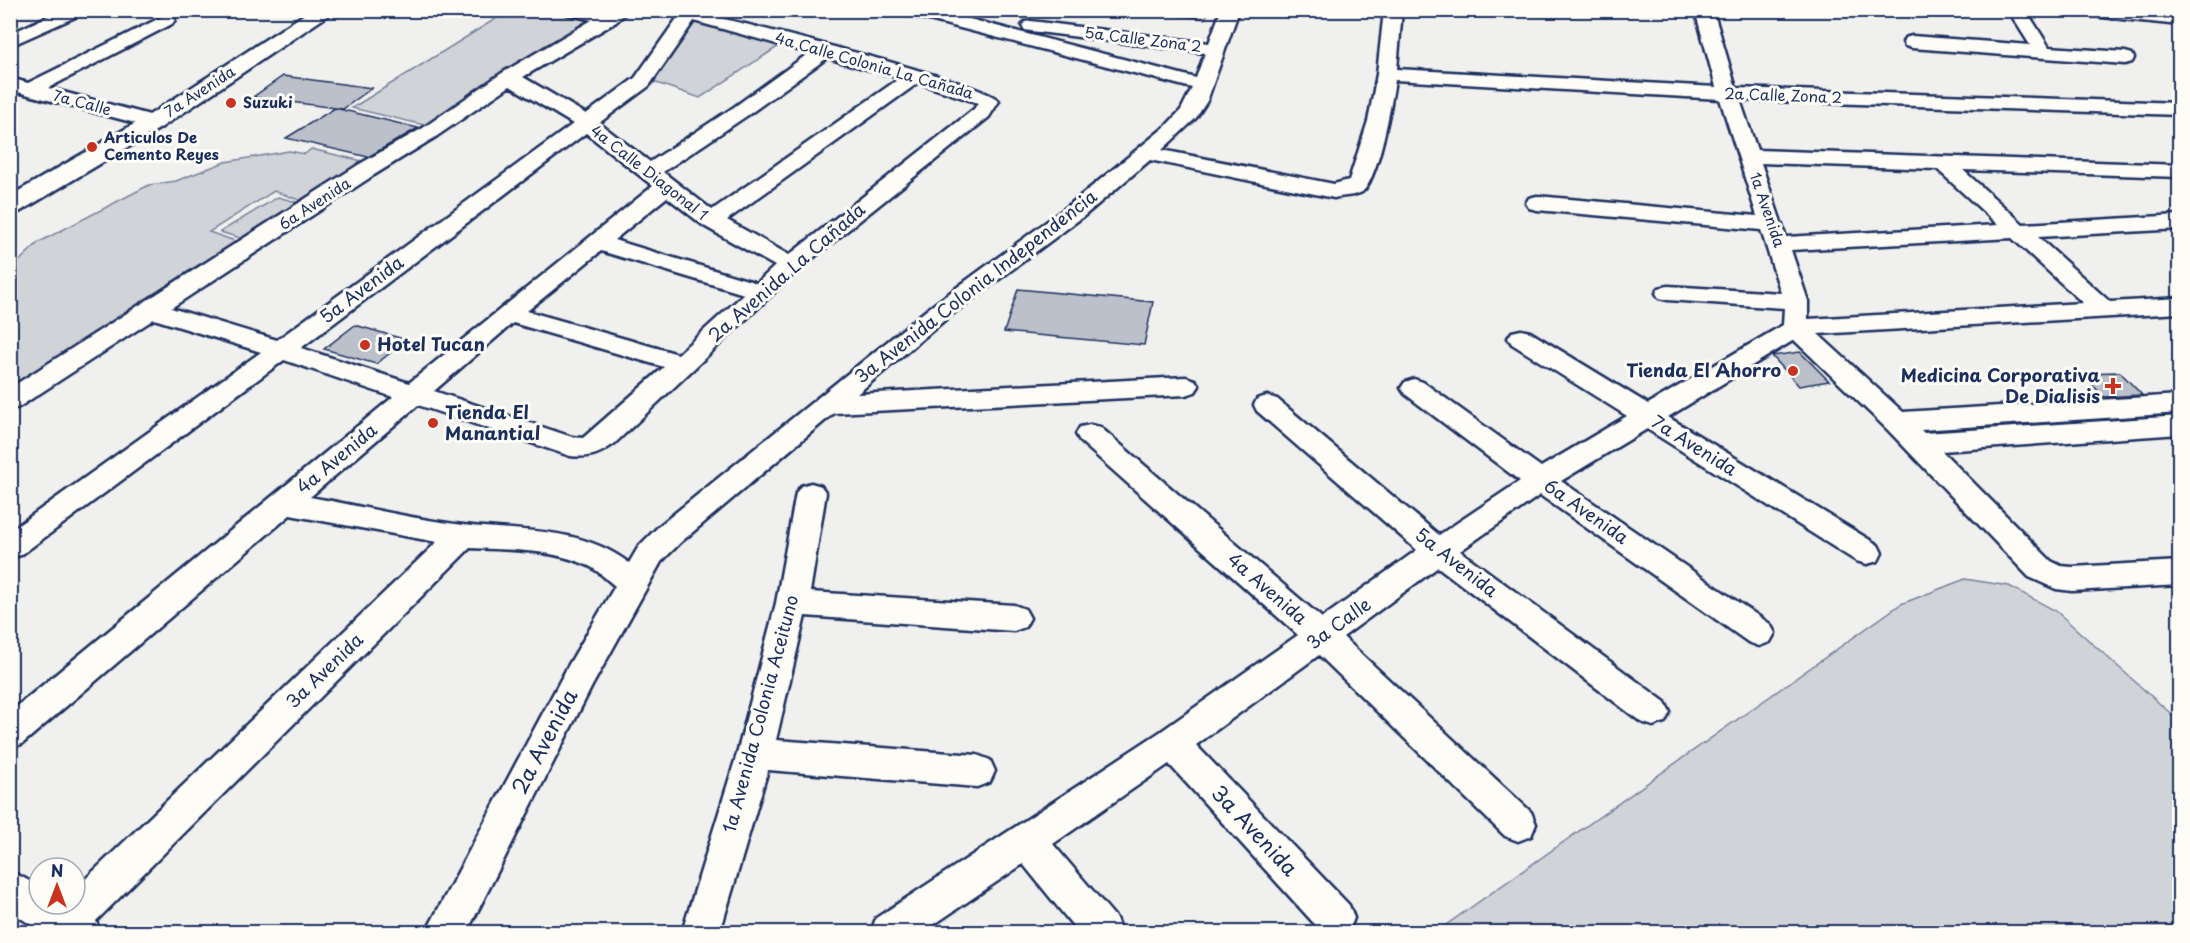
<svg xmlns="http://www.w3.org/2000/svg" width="2190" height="943" viewBox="0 0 2190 943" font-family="'Playpen Sans',sans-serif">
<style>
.green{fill:#d0d3d8;stroke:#76819b;stroke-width:1.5}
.building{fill:#bbc0ca;stroke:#1b2f5e;stroke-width:1.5}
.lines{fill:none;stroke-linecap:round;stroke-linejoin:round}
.street-casing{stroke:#1b2f5e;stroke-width:5}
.secondary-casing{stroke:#1b2f5e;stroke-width:5}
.street{fill:#fdfcf7;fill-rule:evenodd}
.secondary{fill:#fdfcf7;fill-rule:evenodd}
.poi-dot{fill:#c8321e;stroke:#fdfcf7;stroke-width:2}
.labels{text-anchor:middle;stroke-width:6;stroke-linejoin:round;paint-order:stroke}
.far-street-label{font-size:15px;fill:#1b2f5e;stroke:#fdfcf7}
.far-poi-label{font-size:15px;font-weight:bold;fill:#1b2f5e;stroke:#fdfcf7;text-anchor:start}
.street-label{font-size:18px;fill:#1b2f5e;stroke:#fdfcf7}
.poi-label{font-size:18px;font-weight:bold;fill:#1b2f5e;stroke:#fdfcf7;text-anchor:start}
.near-street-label{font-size:21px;fill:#1b2f5e;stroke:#fdfcf7}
</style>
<rect width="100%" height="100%" fill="#f0f0ee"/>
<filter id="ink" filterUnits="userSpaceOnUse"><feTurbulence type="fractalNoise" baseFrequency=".0167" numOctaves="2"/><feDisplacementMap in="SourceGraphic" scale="12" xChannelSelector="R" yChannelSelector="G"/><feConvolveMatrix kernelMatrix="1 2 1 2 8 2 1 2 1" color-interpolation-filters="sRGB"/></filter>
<g filter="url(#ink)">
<path class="green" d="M1133 10H1209V11L1205 19Z
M508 11H619L441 129 352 108Z
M689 16 785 42 700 98 648 80Z
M311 149 384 166 319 207 274 191 209 232 241 243 195 267 11 387V269L39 242 149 185 176 181 225 162 289 151 305 154Z
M278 197 307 205 250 241 220 232Z
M1965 579 2009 586 2056 611 2179 721V932H1436L1901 604Z"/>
<path class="building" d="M283 76 372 88 343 109 253 97Z
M335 108 418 128 368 157 286 138Z
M1018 289 1153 302 1144 345 1004 332Z
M355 325 407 340 376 364 324 349Z
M1800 352 1829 381 1799 386 1772 356Z
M2120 372 2142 395 2104 397 2081 373Z"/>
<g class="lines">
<defs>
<path id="street" d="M61 10H84L82 14 10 46V34Z
M565 10H629L616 22 523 77 586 114 635 78 683 10H701C708 17 740 22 753 26 787 35 987 84 999 101L989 117 798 270 614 444C598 455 589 458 570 456L418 405 310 497C361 506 412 519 463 525 521 532 580 526 629 563L639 546 659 526 929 308 1068 206 1166 126 1181 110 1192 88 906 14 904 10H935L1196 78 1205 53 1031 31 1025 30 1022 26 1025 22 1031 21 1209 43 1221 10H1239L1207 101 1196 118 1162 150 1334 184 1349 180 1368 121 1377 74 1384 10H1402L1397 69 1716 87 1695 10H1713L1736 88 2180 103V115L1740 100 1757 150 2180 165V177L1963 170 2023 224 2180 215V229L2038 237 2110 302 2180 298V313L1818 334 1903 412 2180 395V413L1921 430 1924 433 2180 416V434L1942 451 2051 561 2061 566 2072 567 2180 561V585L2072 591 2056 589 2029 577 1887 429 1794 340 1668 417 1878 545 1882 553 1878 561 1867 564 1856 561 1647 429 1561 481 1770 624 1775 633 1770 642 1759 646 1748 642 1540 495 1460 551 1665 702 1670 712 1665 722 1653 726 1641 722 1438 567 1343 637 1531 812 1536 824 1531 836 1518 841 1505 836 1319 655 1196 745 1349 905 1354 918 1349 931H1321L1169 764 1053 844 1116 918 1121 932H1078L1023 864 923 932H871L876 918 1160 732 1298 635 1080 441 1076 434 1080 427 1090 425 1100 427 1322 618 1417 550 1257 411 1254 405 1257 399 1267 396 1277 399 1439 535 1520 481 1405 394 1401 388 1405 382 1414 379 1423 382 1541 467 1627 416 1512 344 1508 338 1512 332 1521 330 1530 332 1648 404 1783 325 1784 308 1668 300 1659 298 1656 293 1659 288 1668 286 1781 293 1761 230 1537 210 1529 208 1526 203 1529 198 1537 196 1757 216 1720 99 1395 80C1392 101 1378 181 1362 192 1355 196 1342 196 1334 198L1150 160 1084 216 947 318 857 394 1186 377 1195 380 1199 386 1195 392 1186 395 834 413 681 542 661 562 592 686 467 932H426L568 666 615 586C607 580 599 571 589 566 553 549 510 550 470 548L96 921 100 932H39V930L10 911V871L39 886V904H75V889L437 542 290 515 22 744 10 748V712L393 397 284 360 21 555 10 558V531L261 352 154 319 19 407 10 410V388L358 165 423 128 502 73 592 20 567 14ZM694 21 809 53 734 107 650 162 599 123 649 86ZM827 58 900 78 712 210 663 172 748 115ZM918 83 978 103 974 109 789 255 727 220ZM510 86 573 124 277 340 171 308 374 175 437 136ZM586 133 653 186 409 383 301 348ZM1761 163 1937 169 1998 225 1786 237ZM667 197 704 226 775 266 757 283 614 240ZM2012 238 2083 303 1808 319V301L1791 250ZM601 251 744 294 678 354 527 311ZM513 323 664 367 583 438 572 437 434 391Z
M2008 10H2026L2049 47 2125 52 2132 54 2134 58 2132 62 2125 64 1912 48 1905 46 1903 42 1905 38 1912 36 2030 45Z
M2074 10H2139L2180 15V25L2082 15Z
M166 15 172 16 175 20 172 24 48 88 161 118 164 122 161 126 154 128 10 90V78L28 83Z
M811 483 821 486 826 493 810 592 1014 605 1025 609 1030 618 1025 627 1014 631 805 616 776 740 977 755 990 760 995 771 990 782 977 787 768 770 720 932H682L737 754 776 603 796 493 801 486Z"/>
<path id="secondary" d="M311 10H336L162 127 19 212 10 215V196L146 117Z"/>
</defs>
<use href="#street" class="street-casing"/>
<use href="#secondary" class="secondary-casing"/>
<use href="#street" class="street"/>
<use href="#secondary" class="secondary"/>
</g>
</g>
<g class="poi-dot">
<circle cx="231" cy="103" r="6"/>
<circle cx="92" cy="147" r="6"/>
<circle cx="365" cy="345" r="6"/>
<circle cx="1793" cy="371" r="6"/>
<path d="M2110 377h6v6h6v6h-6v6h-6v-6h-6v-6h6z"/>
<circle cx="433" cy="423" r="6"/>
</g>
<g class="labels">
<g class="far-street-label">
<text transform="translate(1143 40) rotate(7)" y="5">5a Calle Zona 2</text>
<text transform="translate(874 66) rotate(16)" y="5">4a Calle Colonia La Cañada</text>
<text transform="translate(200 92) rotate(-33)" y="5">7a Avenida</text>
<text transform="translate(1783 96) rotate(2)" y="5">2a Calle Zona 2</text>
<text transform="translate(82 103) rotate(15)" y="5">7a Calle</text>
<text transform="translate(649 173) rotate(38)" y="5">4a Calle Diagonal 1</text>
<text transform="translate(315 204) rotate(-33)" y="5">6a Avenida</text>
<text transform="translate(1767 210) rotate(71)" y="5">1a Avenida</text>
</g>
<g class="far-poi-label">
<text x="243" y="108">Suzuki</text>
<text x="104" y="143">Articulos De<tspan x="104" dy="17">Cemento Reyes</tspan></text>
</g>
<g class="street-label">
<text transform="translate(787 273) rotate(-41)" y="6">2a Avenida La Cañada</text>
<text transform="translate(976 287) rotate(-38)" y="6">3a Avenida Colonia Independencia</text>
<text transform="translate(362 290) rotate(-37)" y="6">5a Avenida</text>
<text transform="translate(1694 446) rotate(32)" y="6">7a Avenida</text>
<text transform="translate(337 459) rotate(-40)" y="6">4a Avenida</text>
<text transform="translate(1586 512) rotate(35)" y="6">6a Avenida</text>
<text transform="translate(1456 563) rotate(38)" y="6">5a Avenida</text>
<text transform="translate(1267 589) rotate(41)" y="6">4a Avenida</text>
<text transform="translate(1339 624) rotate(-36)" y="6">3a Calle</text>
<text transform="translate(325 671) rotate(-44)" y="6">3a Avenida</text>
<text transform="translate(761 714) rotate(-75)" y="6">1a Avenida Colonia Aceituno</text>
</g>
<g class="poi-label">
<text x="377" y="351">Hotel Tucan</text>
<text x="1781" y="377" text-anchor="end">Tienda El Ahorro</text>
<text x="2100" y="382" text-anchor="end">Medicina Corporativa<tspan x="2100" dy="21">De Dialisis</tspan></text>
<text x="445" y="419">Tienda El<tspan x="445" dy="21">Manantial</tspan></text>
</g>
<g class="near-street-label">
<text transform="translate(545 742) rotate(-62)" y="7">2a Avenida</text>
<text transform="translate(1254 831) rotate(47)" y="7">3a Avenida</text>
</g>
</g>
<rect width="2190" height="943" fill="none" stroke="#fdfcf7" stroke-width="36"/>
<rect x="18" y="18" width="2154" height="907" fill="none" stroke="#1b2f5e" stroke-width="2" filter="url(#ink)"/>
<g transform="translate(57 886)"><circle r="28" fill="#fdfcf7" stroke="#a3aaba" stroke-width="1.5"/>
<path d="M0-4.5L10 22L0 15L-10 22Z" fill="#c8321e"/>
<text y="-9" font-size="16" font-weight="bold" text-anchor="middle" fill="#1b2f5e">N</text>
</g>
</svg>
